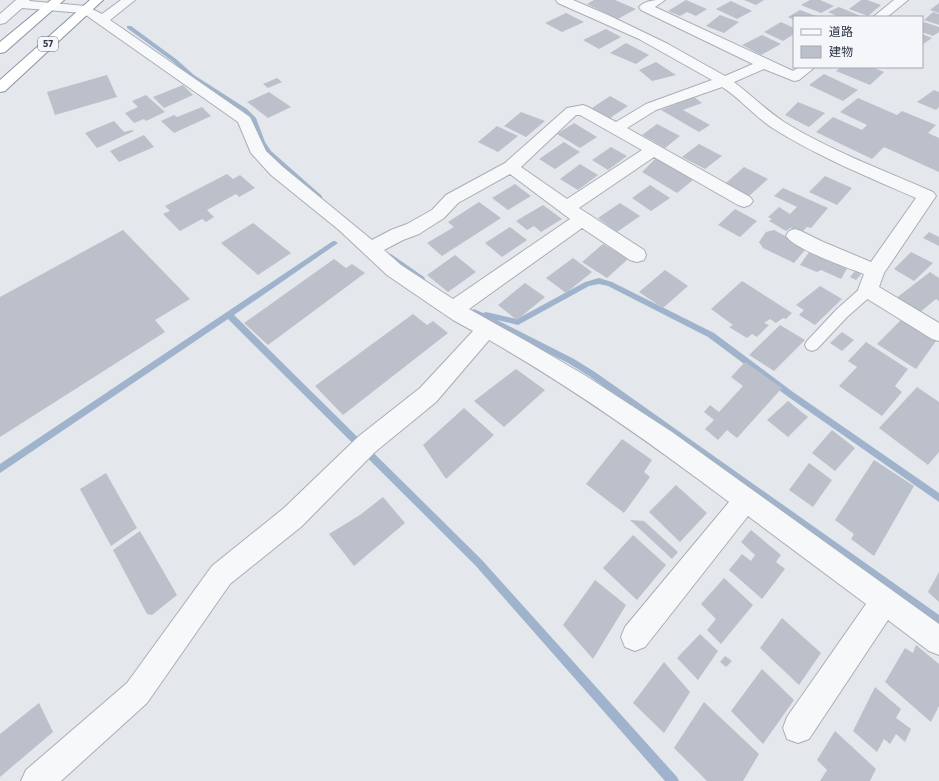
<svg xmlns="http://www.w3.org/2000/svg" width="939" height="781" viewBox="0 0 939 781" font-family="Commissioner,'Noto Sans JP',sans-serif">
<style>
.lines{fill:none;stroke-linecap:round;stroke-linejoin:round}
.stream{fill:#9fb4cc;fill-rule:evenodd}
.building{fill:#bbc0ca}
.service-casing{stroke:#a9aeb7;stroke-width:2}
.minor-casing{stroke:#a9aeb7;stroke-width:2}
.trunk-casing{stroke:#8b94a3;stroke-width:2}
.service{fill:#f7f8fa;fill-rule:evenodd}
.minor{fill:#f7f8fa;fill-rule:evenodd}
.trunk{fill:#fff;fill-rule:evenodd}
.labels{text-anchor:middle;stroke-width:3.5;stroke-linejoin:round;paint-order:stroke}
.shield{fill:#f4f6f9;stroke:#676e7b;stroke-width:1}
.shield-label{font-size:9px;font-weight:bold;fill:#2b3445}
</style>
<rect width="100%" height="100%" fill="#e4e7ec"/>
<g class="lines">
<path class="stream" d="M127 26H131L176 59 194 75 247 109 256 118 265 142 271 151 322 196V200H318L267 153 259 142 250 119 243 111 190 77 172 61 127 28Z
M333 241H335L338 243 234 315 481 559 677 777 679 781H665L475 565 228 319 0 473V464Z
M387 254H391L424 277 425 279 424 281H420L387 258Z
M599 278 612 282 714 333 793 392 939 493V502L787 396 708 337 608 286 599 284 589 286 518 325 497 320 574 359 595 372 939 615V626L589 376 568 363 471 314 470 312 474 309 483 313 486 312 517 319 585 282Z"/>
</g>
<path class="building" d="M594 0H615L636 9 618 19 587 4Z
M686 0 707 9 696 16 687 12 680 16 668 11Z
M744 0H764L756 5Z
M810 0H820L834 6 821 13 801 5Z
M861 0H867L881 5 868 16 849 9Z
M731 1 752 11 737 19 716 9Z
M939 3V13L930 10Z
M839 7 863 17H839L828 12Z
M800 10 816 16 794 17V20L788 17Z
M933 12 939 14V25L924 20Z
M566 13 584 22 562 32 545 23Z
M720 15 739 22 724 33 706 26Z
M781 22 794 28V34L783 41 764 32Z
M924 22 939 27V32L933 36 922 32V23Z
M606 29 621 37 599 49 583 40Z
M922 34 932 38 922 45Z
M762 35 781 44 761 55 742 45Z
M626 43 649 55 636 64 610 53Z
M656 62 676 75 652 81 639 70Z
M841 67H872L884 72 870 85 836 71Z
M824 74 858 90 843 101 809 85Z
M107 75 117 97 55 115 47 92Z
M277 78 282 82 268 88 263 84Z
M183 85 193 95 164 108 153 97Z
M934 90 939 92V107L936 110 917 102Z
M269 92 291 107 268 118 247 102Z
M146 95 165 112 146 121 144 119 134 123 125 113 138 107 132 101Z
M610 96 628 106 610 118 592 108Z
M694 97 702 103 683 110 710 125 699 132 661 110Z
M858 98 897 115 902 111 936 125 928 133 939 138V172L884 147 872 159 816 132 833 117 862 130 867 125 840 112Z
M798 102 825 113 809 127 785 115Z
M202 107 211 116 174 133 161 121 174 115 177 117Z
M521 112 545 121 526 137 504 126Z
M114 121 124 132 132 130 134 131 97 148 85 133Z
M574 123 597 137 580 148 557 134Z
M657 124 680 136 665 148 642 135Z
M497 126 518 136 498 152 478 142Z
M144 135 154 147 119 162 110 151Z
M564 142 580 152 555 169 539 159Z
M699 144 722 156 705 169 682 157Z
M611 147 627 156 608 170 592 160Z
M657 157 693 180 677 193 642 172Z
M580 164 598 175 578 190 560 179Z
M744 167 768 179 749 196 726 183Z
M227 174 233 179 240 175 255 188 239 197 236 194 207 210 214 217 206 222 202 219 180 231 163 214 170 211 165 206Z
M825 176 852 188 837 205 809 192Z
M515 184 531 196 508 210 492 198Z
M650 185 670 198 651 211 632 198Z
M783 188 828 208 811 228 807 227 802 232 790 228 786 231 769 221 772 219 768 217 779 207 790 214 797 207 774 196Z
M479 202 501 218 442 256 427 243 454 227 448 222Z
M620 203 640 216 617 232 598 218Z
M543 205 562 219 541 232 534 226 527 230 516 221Z
M735 209 757 221 740 237 718 225Z
M253 223 291 253 258 275 221 243Z
M510 227 527 240 502 257 485 243Z
M123 230 190 299 155 320 165 332 0 437V297Z
M774 230 798 243V246L805 250 794 263 763 248 759 242 766 232Z
M929 232 939 237V246L923 238Z
M603 244 628 259 607 278 582 262Z
M811 249 849 265 841 279 821 270 817 272 800 265Z
M911 252 933 263 914 281 894 269Z
M455 255 476 272 448 292 427 275Z
M573 258 592 272 566 293 546 278Z
M334 259 346 268 352 264 365 273 268 345 244 323Z
M665 270 688 286 663 308 639 292Z
M856 270 862 273 856 280 850 277Z
M930 272 939 278V301L936 299 919 313 895 299Z
M742 281 747 284 792 313 786 319 783 318 776 323 770 319 764 323 769 325 757 337 752 334 747 338 729 327 733 325 711 309Z
M525 283 545 297 517 320 498 305Z
M820 286 842 299 815 325 799 315 804 310 796 305Z
M413 314 427 325 433 321 448 333 343 415 315 386Z
M902 319 936 341 916 369 877 344Z
M780 325 805 340 774 371 749 355Z
M842 332 854 340 842 351 830 343Z
M866 342 908 369 895 386 902 392 882 416 839 386 857 367 848 361Z
M745 362 782 388 737 438 727 430 718 440 705 429 714 420 704 412 710 405 719 412 743 386 731 377Z
M516 369 545 390 504 427 474 401Z
M917 387 939 402V452L928 465 879 428Z
M788 401 808 417 788 437 767 420Z
M464 408 494 435 446 479 423 445Z
M832 430 855 448 835 471 812 453Z
M622 439 652 460 644 472 650 477 624 513 586 484Z
M874 460 914 486 874 556 851 539 854 534 835 520Z
M809 463 832 480 813 507 789 490Z
M106 473 137 528 111 546 80 489Z
M676 485 707 513 680 542 649 512Z
M383 497 405 523 354 566 329 534 360 515Z
M630 520 644 521 678 552 672 559Z
M751 530 781 555 776 562 785 569 762 599 729 570 742 554 751 561 755 555 741 542Z
M140 531 177 595 152 615 147 614 113 550Z
M633 535 666 565 637 600 603 568Z
M939 572V602L928 592Z
M724 578 753 605 721 644 707 630 716 619 701 604Z
M595 580 626 605 593 659 563 625Z
M782 618 821 653 799 685 760 648Z
M700 634 718 651 698 680 677 658Z
M916 645 939 664V706L931 722 885 682 905 648 913 653Z
M725 656 732 661 726 667 720 662Z
M664 662 690 692 664 733 633 703Z
M762 669 794 700 763 744 731 711Z
M875 687 901 709 896 718 911 729 905 742 896 734 890 744 884 739 877 752 853 731Z
M704 702 759 754 743 781H707L674 748Z
M39 703 53 732 0 777V734Z
M835 731 876 769 870 781H820L827 770 817 760Z"/>
<g class="lines">
<defs>
<path id="service" d="M868 285 873 286 875 290 873 294 847 317 817 349 812 351 807 349 805 345 807 341 837 309 863 286Z"/>
<path id="minor" d="M16 0H30L29 1 86 6 102 14 121 0H135L110 20 250 117 266 151 283 167 372 240 391 230 407 224 432 210 446 195 505 163 567 108 583 105 588 107 616 122 646 104 712 80 639 39 558 3 556 0H573L608 15 668 44 725 76 753 64 641 10 639 7C645 0 656 0 665 0L655 7 793 71 799 67H815L799 80 794 81 764 69 734 82C751 95 766 110 784 122 831 151 883 170 933 192L936 196 884 273 879 287 939 323V341L932 339 861 295 858 290 864 274C848 268 794 249 786 236L789 231 795 229 801 231 821 241 871 262 916 198C868 177 819 157 774 129 755 117 741 99 722 87L656 110 627 128 750 197 753 201 750 205 744 207 738 205 654 157 579 208 644 250 646 255 644 260 637 262 630 260 582 228 469 309 528 342 586 376 672 432 939 624V655L929 651 888 620 809 739 798 743 787 739 783 728 787 717 866 604 748 516 645 647 635 651 625 647 621 637 625 627 729 502C652 444 573 388 489 340L436 402 375 452 302 526 230 584 147 703 61 781H21L26 770 127 683 212 566 284 508 359 436 420 388 473 331 453 320 387 275 339 230 271 175 251 153 238 122 83 13 22 8 5 23 0 24V14ZM576 115H580L642 150 567 199 521 167ZM510 174 570 219 453 299 401 265 384 250 403 240 419 234 444 218 458 203Z
M894 0H908L887 17H873Z"/>
<path id="trunk" d="M51 0H64L5 52 0 53V42Z
M90 0H103L5 91 0 92V80Z"/>
</defs>
<use href="#service" class="service-casing"/>
<use href="#minor" class="minor-casing"/>
<use href="#trunk" class="trunk-casing"/>
<use href="#service" class="service"/>
<use href="#minor" class="minor"/>
<use href="#trunk" class="trunk"/>
</g>
<g class="labels">
<rect class="shield" x="38" y="37" width="20" height="14" rx="3"/>
<g class="shield-label">
<text x="48" y="47">57</text>
</g>
</g>
<rect x="793" y="16" width="130" height="52" fill="#f4f6f9" stroke="#a4a8b1"/>
<rect x="801" y="29" width="20" height="6" fill="#f7f8fa" stroke="#a4a8b1"/>
<text x="829" y="36" font-size="12" fill="#2b3445">道路</text>
<rect x="801" y="46" width="20" height="12" fill="#bbc0ca" stroke="#a4a8b1"/>
<text x="829" y="56" font-size="12" fill="#2b3445">建物</text>
</svg>
